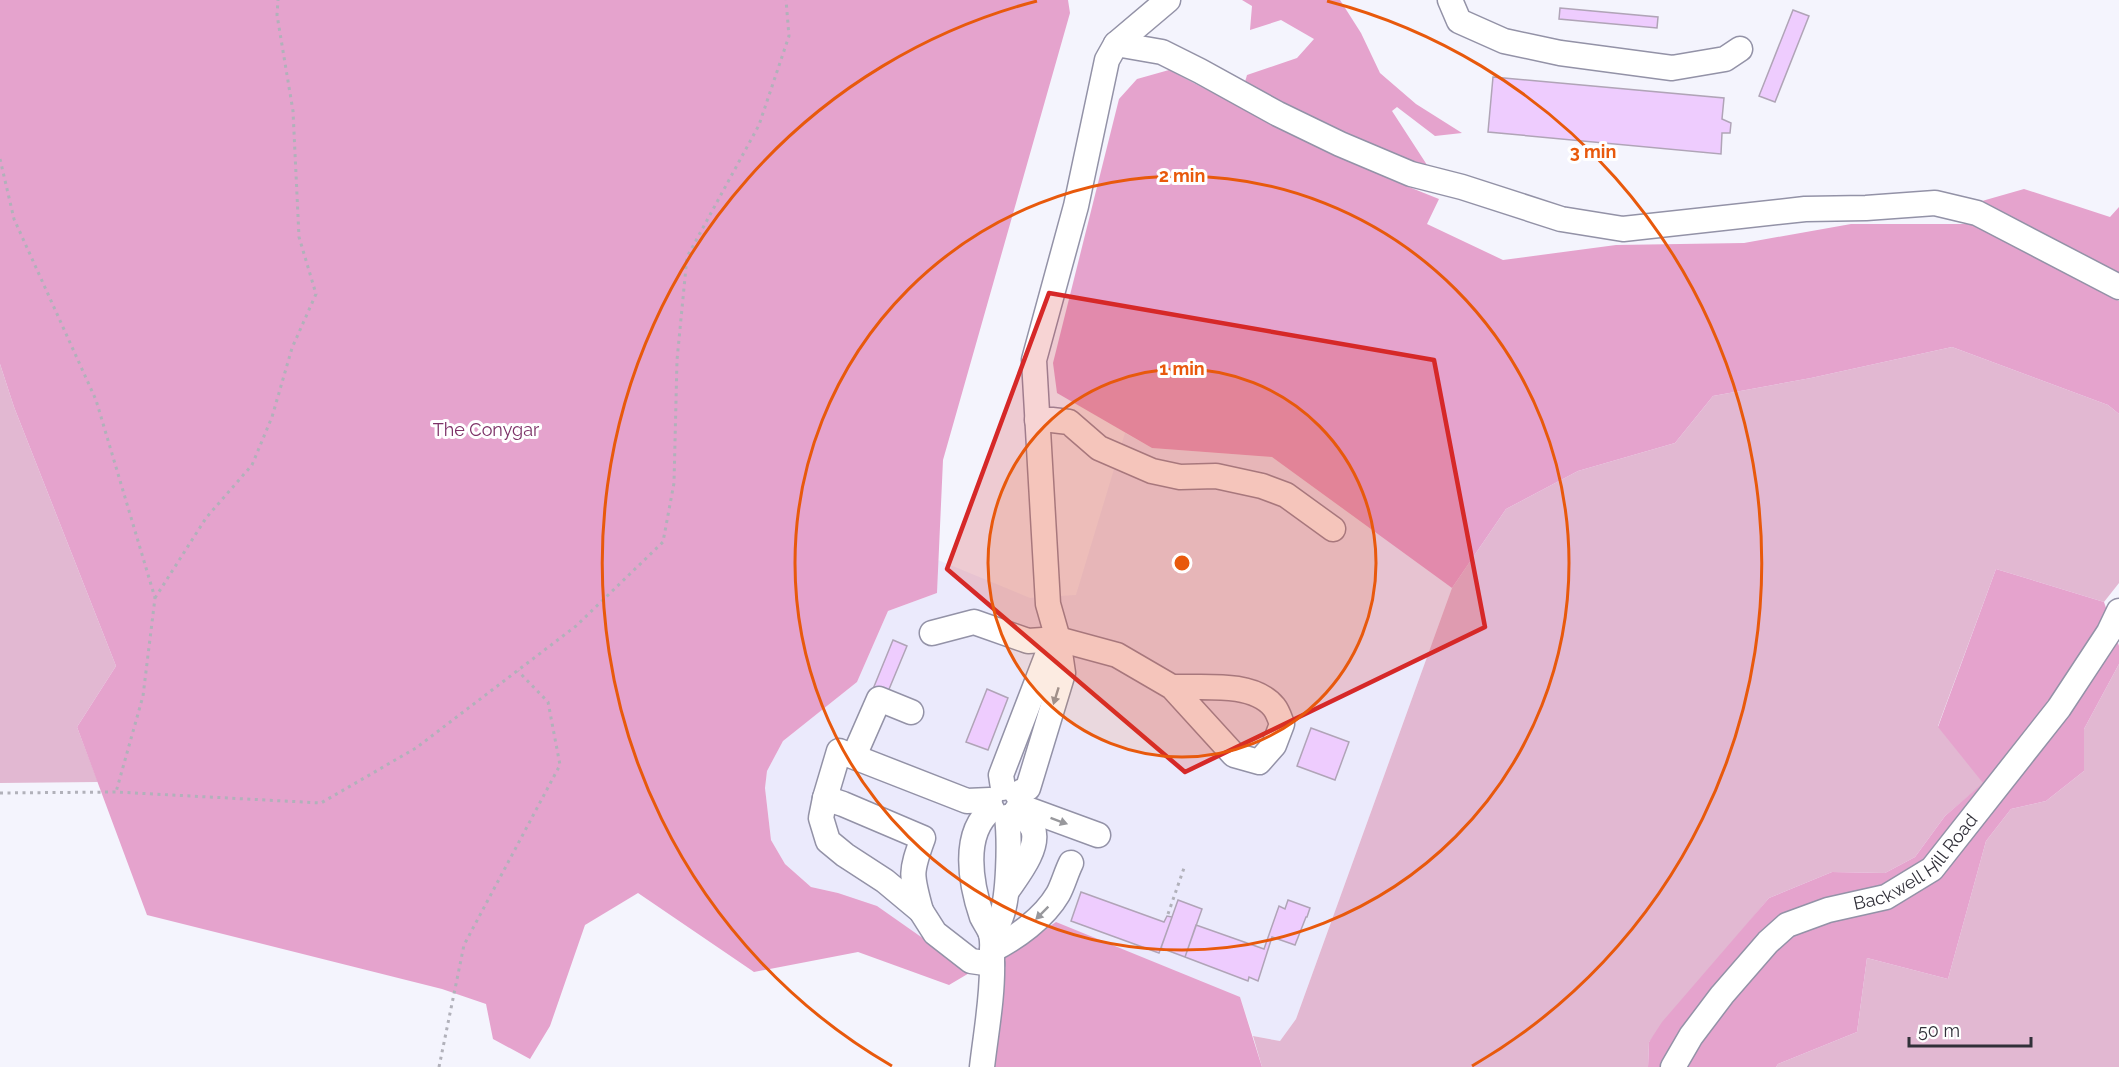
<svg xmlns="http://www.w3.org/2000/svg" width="2119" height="1067" viewBox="0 0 2119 1067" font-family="Raleway,sans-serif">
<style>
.built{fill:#ebeafc}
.green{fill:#e2b8d2}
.forest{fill:#e5a3cd}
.building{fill:#eeccfe;stroke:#b0a4b7;stroke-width:1.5}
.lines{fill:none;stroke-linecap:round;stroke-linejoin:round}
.minor-casing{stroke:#9392a7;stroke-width:27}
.path{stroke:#b1b1ba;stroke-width:3;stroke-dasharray:3 4.5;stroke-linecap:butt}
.minor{stroke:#fff;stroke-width:24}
.oneway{fill:#98989c}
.marked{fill:#d62828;fill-opacity:0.2;stroke:#d62828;stroke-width:4.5;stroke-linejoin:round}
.ring{fill:none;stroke:#e8590c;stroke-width:3}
.labels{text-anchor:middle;stroke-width:6;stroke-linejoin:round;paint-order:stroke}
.park-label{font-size:18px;fill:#7d3167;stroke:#fff}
.street-label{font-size:18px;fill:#313039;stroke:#fff}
.centre{fill:#e8590c;stroke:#fff;stroke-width:3}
.ring-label{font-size:18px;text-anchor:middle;font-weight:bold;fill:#e8590c;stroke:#fff;stroke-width:6;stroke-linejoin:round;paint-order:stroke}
</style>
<rect width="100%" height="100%" fill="#f4f4fd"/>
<path class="built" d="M1125 433 1152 448 1272 457 1452 588 1296 1019 1280 1041 1253 1036 1240 997 1002 959 971 972 838 893 811 887 785 864 771 840 765 788 767 771 783 741 857 682 888 611 937 593 938 560 1030 598 1076 595Z"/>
<path class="green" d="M1952 347 2108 405 2119 414V583L2104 602 1996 569 1938 726 1984 783 1945 816 1915 857 1885 873 1832 872 1769 898 1649 1042 1648 1067H1262L1253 1036 1280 1041 1296 1019 1452 588 1506 509 1578 471 1675 443 1713 396 1811 378Z
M0 364 14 407 116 666 77 727 98 782 0 783Z
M2119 664V1067H1776L1778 1064 1857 1032 1867 958 1948 979 1986 841 2011 809 2046 801 2084 771V729Z"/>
<path class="forest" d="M0 0H1068L1070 13 943 460 937 593 888 611 857 682 783 741 767 771 765 788 771 840 785 864 811 887 838 893 877 906 971 972 949 985 858 952 754 972 638 893 585 925 550 1026 530 1059 493 1039 486 1004 442 989 147 915 77 727 116 666 14 407 0 364Z
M1242 0H1340L1361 33 1380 73 1416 104 1462 133 1435 136 1397 107 1392 111 1429 168 1390 155 1389 179 1439 199 1427 224 1503 260 1616 245 1744 243 1851 224H1974L2063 268 2119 301V414L2108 405 1952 347 1811 378 1713 396 1675 443 1578 471 1506 509 1452 588 1272 457 1152 448 1057 393 1053 363 1119 99 1137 79 1169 70 1238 106 1247 75 1297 58 1314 39 1281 20 1250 30 1252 6Z
M2024 189 2110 217 2119 207V275L1982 201Z
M1996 569 2104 602 2119 646V664L2084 729V771L2046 801 2011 809 1986 841 1948 979 1867 958 1857 1032 1778 1064 1776 1067H1648L1649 1042 1662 1022 1769 898 1832 872 1885 873 1915 857 1945 816 1983 783 1938 727Z
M1056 922 1240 997 1262 1067H995L1002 959Z"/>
<path class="building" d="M1560 8 1658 17 1657 28 1559 19Z
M1793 10 1809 16 1775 102 1759 96Z
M1493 77 1724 98 1722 119 1731 123 1730 133H1722L1721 154 1488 132Z
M893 640 907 646 887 694 873 689Z
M987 689 1008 698 988 750 966 742Z
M1311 728 1349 742 1335 780 1297 766Z
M1081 892 1164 922 1167 916 1172 917 1159 953 1071 921Z
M1178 900 1202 909 1185 957 1161 948Z
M1288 900 1310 908 1307 917H1306L1295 945 1272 937 1258 981 1249 977 1248 981 1185 957 1196 925 1264 949 1279 906 1285 909Z"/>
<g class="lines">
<defs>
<g id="minor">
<path d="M1450 0 1459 21 1504 41 1560 53 1672 68 1725 59 1740 49"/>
<path d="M1116 44 1168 0"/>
<path d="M1037 420H1052L1069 422 1099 448 1152 471 1180 477 1216 476 1262 486 1286 495 1333 529"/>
<path d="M932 633 974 622 1028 641 1058 639 1117 655 1172 687 1234 755 1259 762 1274 745 1282 724C1280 719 1278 712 1274 707 1253 681 1202 688 1172 687"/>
<path d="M854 756 879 699 911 712"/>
<path d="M1003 788 1001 775 1048 653 1058 639"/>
<path d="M1017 794 1028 788 1063 673 1058 639 1048 604 1034 360 1076 206 1107 60 1116 44 1162 52 1200 71 1278 114 1340 144 1411 174 1462 187 1561 219 1623 229 1805 209 1866 208 1935 203 1977 213 2119 287"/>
<path d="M825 798 821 818 828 841 845 855 885 881 921 911 935 933 971 961 992 964"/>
<path d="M1019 806 1098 835"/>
<path d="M1007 891C1017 876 1040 848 1033 829 1030 822 1023 816 1016 811"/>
<path d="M921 911C911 875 910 873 923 838L843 804 825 798 839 751 967 801 990 800"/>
<path d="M991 934C994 929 999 923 1001 917 1009 897 1010 840 1007 817"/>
<path d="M992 950C1016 938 1044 918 1058 894 1063 885 1066 873 1071 863"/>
<path d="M982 1067C986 1032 993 996 992 961 992 953 993 942 991 934 989 928 985 923 982 917 971 885 961 833 992 809"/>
<path id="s1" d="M1673 1067 1691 1036 1722 995 1768 942 1787 925 1828 910 1886 897 1932 869 2059 708 2109 632 2119 611"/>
</g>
</defs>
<use href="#minor" class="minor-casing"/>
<path class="path" d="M0 159 14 219 96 400 155 598 143 696 116 792
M155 598 206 518 252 465 272 417 292 348 316 294 299 237 293 111 277 15 278 0
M0 793 116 792 321 803 416 748 576 626 663 542 674 483 677 360 687 257 759 125 789 36 786 0
M1168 914 1184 868
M439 1067 464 945 560 765 548 702 518 671"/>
<use href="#minor" class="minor"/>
</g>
<defs><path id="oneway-solid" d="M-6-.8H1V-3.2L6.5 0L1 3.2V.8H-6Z" transform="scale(1.5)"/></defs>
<g class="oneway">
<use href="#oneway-solid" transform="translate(1056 696) rotate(107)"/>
<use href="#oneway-solid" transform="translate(1059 821) rotate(20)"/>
<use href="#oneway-solid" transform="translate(1042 913) rotate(135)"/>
</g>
<path class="marked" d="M1049 293 1434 360 1485 627 1185 772 947 569Z"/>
<circle cx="1182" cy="563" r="194" fill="#e8590c" fill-opacity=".12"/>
<g class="ring">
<circle cx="1182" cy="563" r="194"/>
<circle cx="1182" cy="563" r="387"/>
<path d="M892 1066A581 581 0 0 1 1037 1M1327 1A581 581 0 0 1 1472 1066"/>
</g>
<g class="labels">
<g class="park-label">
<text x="486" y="436">The Conygar</text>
</g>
<g class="street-label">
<text dy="6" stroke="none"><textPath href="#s1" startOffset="330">Backwell Hill Road</textPath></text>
</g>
</g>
<circle cx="1182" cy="563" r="9" class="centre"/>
<g class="ring-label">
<text x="1593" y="158">3 min</text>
<text x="1182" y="182">2 min</text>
<text x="1182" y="375">1 min</text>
</g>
<path d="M1909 1037v9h122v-9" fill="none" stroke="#313039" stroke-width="3"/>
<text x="1918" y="1037" font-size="18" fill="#313039" stroke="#ffffff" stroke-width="4.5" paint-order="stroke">50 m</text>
</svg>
